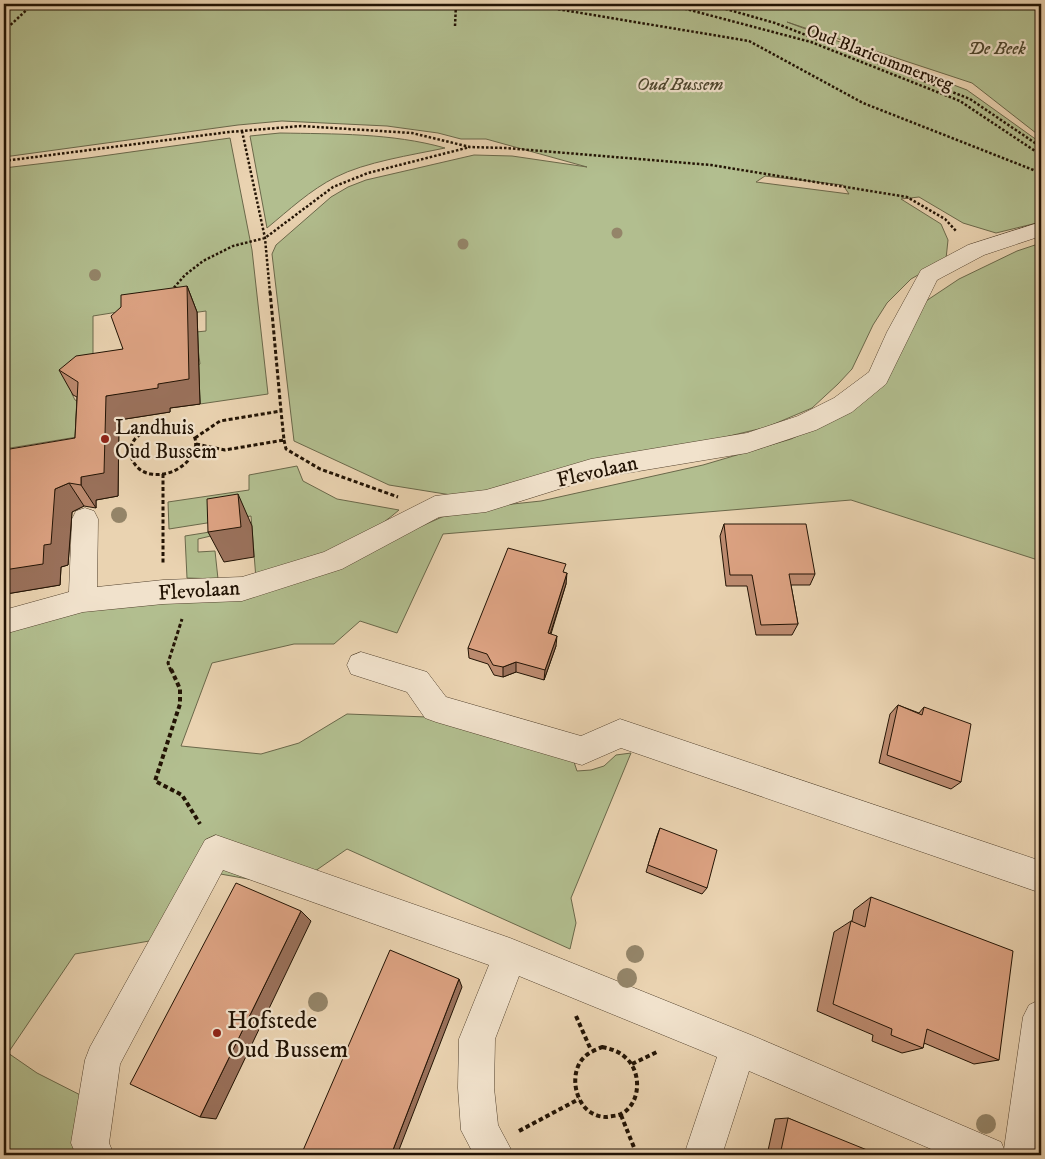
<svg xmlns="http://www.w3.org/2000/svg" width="1045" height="1159" viewBox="0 0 1045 1159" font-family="'IM FELL DW Pica',serif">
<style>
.green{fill:#b2be8f;stroke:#6a684a;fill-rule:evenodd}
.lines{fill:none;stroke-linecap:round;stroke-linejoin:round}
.minor-casing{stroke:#54432f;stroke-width:1}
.path-far2{stroke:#221304;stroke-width:2.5;stroke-dasharray:2.5 2;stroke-linecap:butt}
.path-far1{stroke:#221304;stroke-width:3;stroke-dasharray:4 2.5;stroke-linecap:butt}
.path{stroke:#221304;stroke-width:4;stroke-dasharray:4.5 3;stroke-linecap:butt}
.minor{fill:#f1e2cc;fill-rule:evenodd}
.tree{fill:#948569}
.wall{fill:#bd8b70;stroke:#221304}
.shaded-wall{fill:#9a715b;stroke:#221304}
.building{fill:#dca282;stroke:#221304}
.poi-dot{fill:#8f2418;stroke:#f1e2cc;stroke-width:2}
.labels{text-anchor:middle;stroke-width:4.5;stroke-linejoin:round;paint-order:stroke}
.far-park-label{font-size:18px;font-style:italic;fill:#4d462e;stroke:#f1e2cc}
.far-street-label{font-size:18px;fill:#221304;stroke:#f1e2cc}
.poi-label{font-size:21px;fill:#221304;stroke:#f1e2cc;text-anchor:start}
.street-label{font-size:21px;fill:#221304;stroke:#f1e2cc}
.near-poi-label{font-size:25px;fill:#221304;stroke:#f1e2cc;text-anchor:start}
</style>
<rect width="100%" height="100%" fill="#ead3b1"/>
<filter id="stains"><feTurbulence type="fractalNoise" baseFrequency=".004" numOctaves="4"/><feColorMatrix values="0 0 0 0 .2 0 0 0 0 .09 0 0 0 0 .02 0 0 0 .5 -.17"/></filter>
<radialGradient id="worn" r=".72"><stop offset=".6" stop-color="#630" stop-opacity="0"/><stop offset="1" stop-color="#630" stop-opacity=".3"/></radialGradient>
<path class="green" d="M10 4H1040L1041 137 972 83 787 22 967 90 1041 143V222L996 233 963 223 919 197 901 199 941 224 948 240 946 259 911 279 887 303 873 325 852 369 838 384 812 408 767 427 470 498 389 485 294 441 272 254 276 245 331 197 348 187 366 180 474 155 512 156 587 167 486 139H461L438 133 387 126 282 121 238 125 4 157V10ZM765 176 843 185 849 194 756 182Z
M280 133C334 134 392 133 445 148 412 155 365 162 336 177 310 190 289 210 267 228L250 136Z
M230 138 252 250 268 394 200 404 198 365 200 364 196 332 206 331V311L155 318V306L93 316V376L74 390 72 394 75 400 79 402 83 436 4 449V168L88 158Z
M1041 243V561L851 500 443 534 397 633 360 621 334 644H294L212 663 181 746 261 754 299 743 347 714 427 717 574 762 577 771 591 770 604 766 616 755 631 753 571 898 576 923 570 949 347 849 292 887 215 873 155 940 75 954 8 1053 37 1073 104 1107 77 1155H4V613L17 616 316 573 442 517 494 506 541 501 703 465 791 439 854 409 920 305 959 279 1017 251Z
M297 466 303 481 337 499 399 510C358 546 306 561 256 579L251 516 169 529 168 502 249 490V475Z
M216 531 215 535 198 539V552L215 551 218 579 187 578 185 536Z"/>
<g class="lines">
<defs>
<path id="minor" d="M1041 222V236L984 255 937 280 886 384 852 412 816 430 747 453 591 479 486 512 439 517 342 569 242 601 163 604 83 612 4 634V610L69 592 72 519 76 511 85 508 94 511 98 519 97 587 163 580 242 577 324 552 435 496 486 490 591 459 747 433 798 416 834 398 869 372 887 332 921 270 968 245Z
M361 652 427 672 446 697 581 736 620 719 1041 861V893L621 748 582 765 436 722 425 718 407 692 351 674 347 665 351 656Z
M216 835 510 938 751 1035 1001 1142 1004 1149 1023 1017 1029 1005 1041 999V1155H945L749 1071 722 1155H684L717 1057 519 976 495 1039 494 1088 498 1125 514 1155H474L461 1130 458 1088 459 1039 489 965 223 870 120 1064 109 1143 114 1155H76L71 1143 85 1060 90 1047 205 840Z"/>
</defs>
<use href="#minor" class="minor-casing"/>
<path class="path-far2" d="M527 4 749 41 863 103 1041 173
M667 4 811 42 960 101 1041 155
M708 4 775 23 970 99 1041 147
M455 26 456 4
M4 31 33 4
M242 131 265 238 270 293
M4 161 229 132 301 126 412 133 470 147 506 148 711 165 907 197 945 219 957 232
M171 291 185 275 203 261 233 246 265 238 333 187 368 173 470 147"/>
<path class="path-far1" d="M166 424C221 426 190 480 151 474 135 472 124 453 135 439 143 430 155 427 166 424Z
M195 438 220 421 281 411 270 291
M284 440 286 449 320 469 398 497
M196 444 225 450 284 440 281 411
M163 474V564
M171 671 168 663 182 619"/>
<path class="path" d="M171 669 180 689V704L155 781 182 795 200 824
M576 1016 591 1050
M602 1047C611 1049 619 1051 626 1058 642 1072 641 1104 621 1114 617 1116 611 1116 606 1117 596 1117 586 1111 581 1102 572 1087 573 1064 588 1054 592 1051 598 1049 602 1047Z
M632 1064 659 1051
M621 1115 637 1155
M519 1131 579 1099"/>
<use href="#minor" class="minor"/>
</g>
<g class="tree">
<circle cx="617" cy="233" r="5.5"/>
<circle cx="463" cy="244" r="5.5"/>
<circle cx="95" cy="275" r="6"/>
<circle cx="119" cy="515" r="8"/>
<circle cx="635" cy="954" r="9"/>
<circle cx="627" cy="978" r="10"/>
<circle cx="318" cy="1002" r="10"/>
<circle cx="986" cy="1124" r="10"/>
</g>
<path class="wall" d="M187 286 197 312 200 404 170 408V412L119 420 118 496 96 500V508L84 506 72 512 68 565 61 567 60 585 6 594 75 438 77 397 73 395 59 370 123 349Z
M724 524 815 574 810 585H791L798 624 792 635H756L747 586H726L720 536Z
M565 572 566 584 551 634 556 646 544 680 516 672 503 677 494 675 488 664 469 658 468 648Z
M898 705 919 713 924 707 961 782 951 789 879 763 890 714Z
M660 828 707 888 702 894 646 872 657 836Z
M871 897 999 1060 974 1064 924 1043 923 1048 902 1053 872 1041 873 1035 817 1011 834 932 851 921H852L854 910Z
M788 1118 872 1155H767L775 1119Z"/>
<path class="shaded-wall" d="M187 286 197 312 200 404 170 408V412L119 420 118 496 96 500V508L81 485V477L106 396 158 384Z
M69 483 84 506 72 512 68 565 61 567 60 585 6 594 4 591V570L44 545 55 489Z
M238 494 252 526 254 557 224 562 208 532Z
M567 573 566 584 547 644 548 633Z
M557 636 556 646 544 680 545 670Z
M516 662V672L503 677V667Z
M301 911 311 921 216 1119 200 1117Z
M459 979 462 987 397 1155H391Z"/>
<path class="building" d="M187 286 189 379 158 384V388L106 396 104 473 81 477V485L69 483 55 489 51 544 44 545 43 564 4 570V450L75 438 78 382 59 370 76 356 123 349 111 316 121 307V295Z
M238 494 241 527 208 532 207 499Z
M724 524H806L815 574H789L798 624 761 625 752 575H730Z
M508 548 566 564 563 572 567 573 548 633 557 636 545 670 516 662 503 667 493 665 487 654 468 648Z
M898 705 922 715 924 707 971 724 961 782 887 755Z
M660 828 717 850 707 888 648 865Z
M236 883 301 911 200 1117 130 1084Z
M871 897 1013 951 999 1060 927 1029 923 1048 891 1035 892 1029 833 1004 851 921 865 927Z
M390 950 459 979 391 1155H301Z
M788 1118 872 1152V1155H780Z"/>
<g class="poi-dot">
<circle cx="105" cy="439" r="5"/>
<circle cx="217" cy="1033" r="5"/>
</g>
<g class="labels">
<g class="far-park-label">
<text x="997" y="54">De Beek</text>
<text x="680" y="90">Oud Bussem</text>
</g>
<g class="far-street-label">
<text transform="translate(880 57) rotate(21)" y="6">Oud Blaricummerweg</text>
</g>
<g class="poi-label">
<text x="115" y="434">Landhuis<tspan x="115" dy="24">Oud Bussem</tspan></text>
</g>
<g class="street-label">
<text transform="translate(597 471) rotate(-13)" y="7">Flevolaan</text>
<text transform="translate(199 590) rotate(-4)" y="7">Flevolaan</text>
</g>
<g class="near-poi-label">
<text x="227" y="1028">Hofstede<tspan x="227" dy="29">Oud Bussem</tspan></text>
</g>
</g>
<rect width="1045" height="1159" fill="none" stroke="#ead3b1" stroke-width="20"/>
<rect x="5" y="5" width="1035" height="1149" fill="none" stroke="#221304" stroke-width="2.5"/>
<rect x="10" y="10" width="1025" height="1139" fill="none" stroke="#221304"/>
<rect width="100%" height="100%" filter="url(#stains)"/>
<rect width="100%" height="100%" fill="url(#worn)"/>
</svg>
